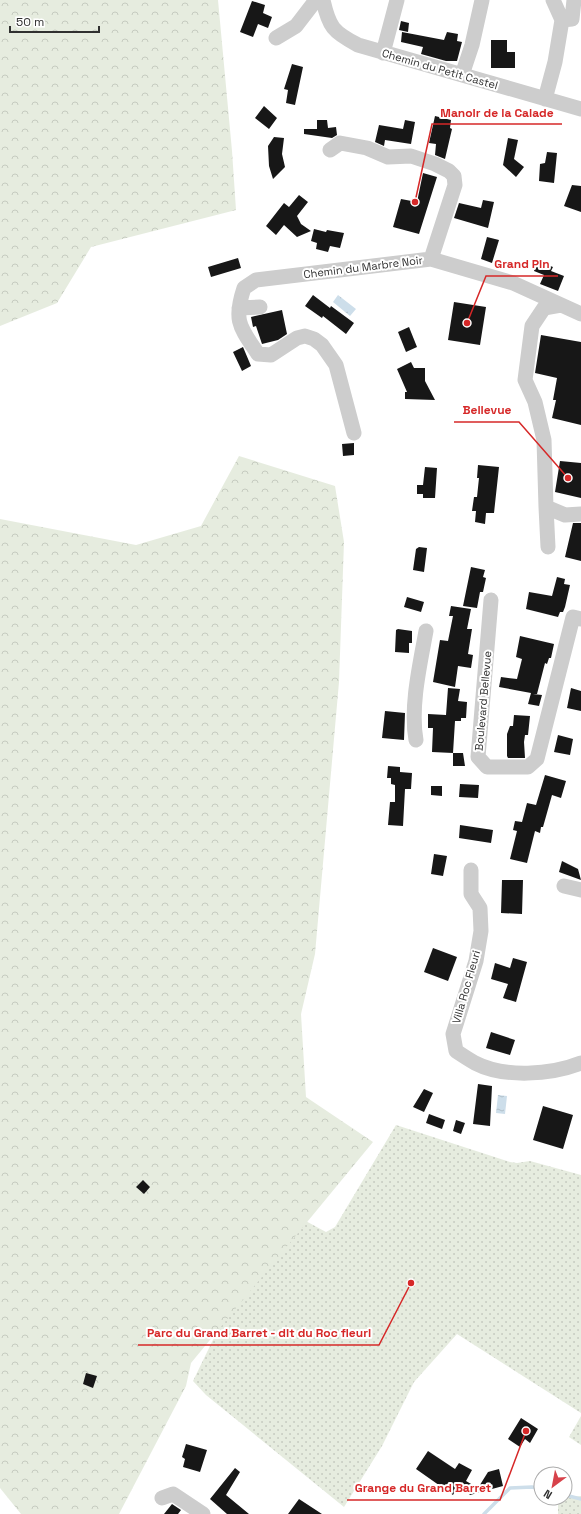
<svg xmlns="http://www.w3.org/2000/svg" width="581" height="1514" viewBox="0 0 581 1514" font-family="'Space Grotesk',sans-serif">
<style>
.grass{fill:url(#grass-dots)}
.forest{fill:url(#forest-crowns)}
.water{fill:url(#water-ripples)}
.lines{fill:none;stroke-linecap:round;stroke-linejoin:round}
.stream{stroke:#cddeea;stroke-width:3.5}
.building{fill:#171717}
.minor{stroke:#cdcdcd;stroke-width:15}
.labels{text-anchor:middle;stroke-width:4;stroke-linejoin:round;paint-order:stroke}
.street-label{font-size:11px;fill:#303030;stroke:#fff}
.leader{fill:none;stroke:#d62828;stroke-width:1.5}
.callout-dot{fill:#d62828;stroke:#fff;stroke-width:1.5}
.callout-label{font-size:12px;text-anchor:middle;font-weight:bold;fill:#d62828;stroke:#fff;stroke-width:4;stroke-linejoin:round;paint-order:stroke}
</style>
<defs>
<pattern id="grass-dots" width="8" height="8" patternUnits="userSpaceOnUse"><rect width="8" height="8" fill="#e6ecdf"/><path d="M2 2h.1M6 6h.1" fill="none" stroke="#c6cbc0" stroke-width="1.8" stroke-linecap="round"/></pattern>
<pattern id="forest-crowns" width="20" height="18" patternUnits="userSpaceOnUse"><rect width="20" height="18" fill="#e6ecdf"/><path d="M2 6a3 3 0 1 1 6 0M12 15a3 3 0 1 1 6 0" fill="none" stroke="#c6cbc0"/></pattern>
<pattern id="water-ripples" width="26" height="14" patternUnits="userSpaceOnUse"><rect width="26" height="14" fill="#cddeea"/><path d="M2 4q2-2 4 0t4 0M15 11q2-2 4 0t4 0" fill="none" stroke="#b0bfc9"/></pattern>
</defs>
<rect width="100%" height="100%" fill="#fff"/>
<path class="grass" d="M396 1125 510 1162 517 1163 530 1161 581 1175V1413L457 1334 414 1382 382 1446 344 1507 206 1395 193 1381 278 1206 326 1232 335 1227Z
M581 1416V1445L569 1437Z
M581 1496V1514H558V1498Z"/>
<path class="forest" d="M0 0H218L232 151 236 210 91 247 57 303 0 326Z
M239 456 335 486 344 542 339 682 315 954 301 1014 306 1097 373 1142 191 1363 186 1386 119 1514H21L0 1488V519L136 545 201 526Z"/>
<path class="water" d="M338 295 356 309 350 316 333 302Z
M498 1095 507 1096 505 1114 496 1113Z"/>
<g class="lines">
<path class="stream" d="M565 1495 581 1499
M484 1514 510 1488 532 1487 541 1489"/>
</g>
<path class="building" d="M252 1 265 5 263 13 272 17 268 28 258 24 253 37 240 32Z
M401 21 409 23 408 32 399 30Z
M402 32 444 40 447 32 458 34 457 41 462 42 457 61H446L421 54 423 47 401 42Z
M491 40H507V52H515V68H491Z
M292 64 303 67 295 105 286 103 288 90 284 89Z
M264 106 277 118 269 129 255 118Z
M435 116 451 120 450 128 452 129 445 159 435 155 436 144 429 143Z
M317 120H327L328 128 336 127 337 135 332 138 304 134V129H317Z
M405 120 415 122 411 144 385 140 384 146 375 142 379 125 403 129Z
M274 137 284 138 282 154 285 167 273 179 269 166 268 146Z
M508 138 518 140 514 159 524 167 516 177 503 165Z
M547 152 557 153 554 183 539 181 540 164 545 163Z
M423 173 437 177 419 234 393 227 401 199 417 202Z
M572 185 581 186V212L564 206Z
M299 195 308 202 297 216 301 224 311 231 297 237 284 225 276 235 266 226 284 203 289 207Z
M483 200 494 202 488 228 454 218 459 203 481 208Z
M314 229 326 232 327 230 344 233 340 248 330 246 328 252 316 249 317 243 311 241Z
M487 237 499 240 492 263 481 259Z
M238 258 241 268 211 277 208 267Z
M537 261 553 267 551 271 564 276 558 291 540 284 544 275 534 271Z
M313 295 330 308 331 306 354 323 346 334 323 316 322 318 305 306Z
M454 302 486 307 480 345 448 340Z
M282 310 287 334 278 340 262 344 256 326 253 327 251 317Z
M409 327 417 347 406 352 398 332Z
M541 335 581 342V425L552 418 556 400H553L557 378 535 373Z
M243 347 251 366 242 371 233 352Z
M411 362 414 368H425V381L435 400 405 399V392H407L397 369Z
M354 443V455L343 456 342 444Z
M560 461 581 463V498L555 492Z
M478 465 499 467 494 513H486L485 524 475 522 476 511H472L474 497H477L479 478H477Z
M425 467 437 468 435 498H423V494H417V485H423Z
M573 523H581V561L565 557Z
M419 547 427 548 424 572 413 570 416 549Z
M471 567 485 570 483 577 486 578 483 592H480L477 608 463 606Z
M557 577 565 579 564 584 570 585 565 607 563 612H560L558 617 526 609 529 592 552 596Z
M407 597 424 602 421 612 404 607Z
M451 606 471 609 467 629H472L468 654 473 655 471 668 458 666 455 687 433 682 440 640 448 641 453 616H449Z
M398 629 412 631V643H409V653L395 652 396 630Z
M520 636 554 644 551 658H549L547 664 545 663 537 694H533L542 695 539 706 528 704 531 693 499 687 501 677 517 679 522 659 516 657Z
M448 688 460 689 458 701 467 702 466 718H461V721H455L453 753H463L465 766H453V753L432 752 433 728H428V714L446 715Z
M571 688 581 691V711L567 708Z
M385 711 405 713 404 740 382 738Z
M514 715 530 716 528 735H525L524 742 525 758H508L507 756V734L510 726H513Z
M558 735 573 739 570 755 554 752Z
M388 766 400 767V772L412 773 411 789H405L403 826 388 825 390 802H395V785L391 784V778H387Z
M545 775 566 781 561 798 552 795 543 827H541L540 833 535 831 527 863 510 859 517 831 513 830 515 821 522 822 527 803 536 805Z
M460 784 479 785 478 798 459 797Z
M431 786H442V796L431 795Z
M460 825 493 830 491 843 459 838Z
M434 854 447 856 443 876 431 874Z
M562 861 578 869 581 880 559 872Z
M502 880H523L522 914 501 913Z
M433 948 457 957 448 981 424 972Z
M513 958 527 962 516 1002 503 998 508 984 491 979 495 963 510 968Z
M491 1032 515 1040 510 1055 486 1048Z
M478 1084 492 1086 490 1126 473 1124Z
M424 1089 433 1093 424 1112 413 1107Z
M543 1106 573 1115 563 1149 533 1140Z
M429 1114 445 1120 442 1129 426 1123Z
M456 1120 465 1123 461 1134 453 1131Z
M143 1180 150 1187 144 1194 136 1187Z
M86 1373 97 1376 93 1388 83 1384Z
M521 1418 538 1429 530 1443 525 1439 520 1447 508 1439Z
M186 1444 207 1450 200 1472 183 1467 185 1459 182 1457Z
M428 1451 455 1469 459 1463 472 1470 466 1481 478 1488 488 1472 499 1469 503 1486 470 1495 464 1488 461 1493 456 1489 453 1495 416 1469Z
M235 1468 240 1472 226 1495 249 1514H227L210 1499Z
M299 1499 322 1514H288Z
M172 1504 181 1510 178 1514H164Z"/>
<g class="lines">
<path class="minor" d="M323 0C329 27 333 32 358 45L581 109
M553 0 562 20 572 19 574 0
M276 38 296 26 316 0
M383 53 397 0
M462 75 472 45 482 0
M545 99 555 62 562 20
M330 150 340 143 367 148 388 157 411 156 435 164 449 171 454 176 455 185 431 259
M561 305 544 308 532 326 525 380 535 402 544 440 546 507 565 515 581 514
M239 308 260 307
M354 433 336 365 322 345 314 339 305 336 297 338 271 355 258 354C240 327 233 321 244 288L256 280 431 259 513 283 581 314
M546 507 548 547
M491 600 478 757 487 767H528L537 759 573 617 581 619
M416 740C410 707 420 664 426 631
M471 870V894L480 908 481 931 476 961 453 1034 456 1051C462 1055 468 1059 475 1063 504 1078 551 1075 581 1063
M564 886 581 890
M162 1498 173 1494 203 1514"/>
</g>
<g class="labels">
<g class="street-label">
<text transform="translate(440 69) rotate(16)" y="4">Chemin du Petit Castel</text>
<text transform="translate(363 267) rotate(-7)" y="4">Chemin du Marbre Noir</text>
<text transform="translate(483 701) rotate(-85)" y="4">Boulevard Bellevue</text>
<text transform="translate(466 987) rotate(-74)" y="4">Villa Roc Fleuri</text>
</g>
</g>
<path class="leader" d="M415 202L432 124H562M467 323L486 276H558M568 478L519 422H454M411 1283L379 1345H138M526 1431L500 1500H347"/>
<g class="callout-dot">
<circle cx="415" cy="202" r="4"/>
<circle cx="467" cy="323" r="4"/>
<circle cx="568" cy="478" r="4"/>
<circle cx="411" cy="1283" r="4"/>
<circle cx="526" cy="1431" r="4"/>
</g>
<g class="callout-label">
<text x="497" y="117">Manoir de la Calade</text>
<text x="522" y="268">Grand Pin</text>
<text x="487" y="414">Bellevue</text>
<text x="259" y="1337">Parc du Grand Barret - dit du Roc fleuri</text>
<text x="423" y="1492">Grange du Grand Barret</text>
</g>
<g transform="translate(553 1486) rotate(212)"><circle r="19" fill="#ffffff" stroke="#acacac"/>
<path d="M0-3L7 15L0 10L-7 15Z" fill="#d7424a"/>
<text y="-6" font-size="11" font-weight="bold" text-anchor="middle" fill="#303030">N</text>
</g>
<path d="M10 26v6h89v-6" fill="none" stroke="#303030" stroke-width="2"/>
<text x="16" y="26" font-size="12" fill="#303030" stroke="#ffffff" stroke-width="3" paint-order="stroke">50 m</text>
</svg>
